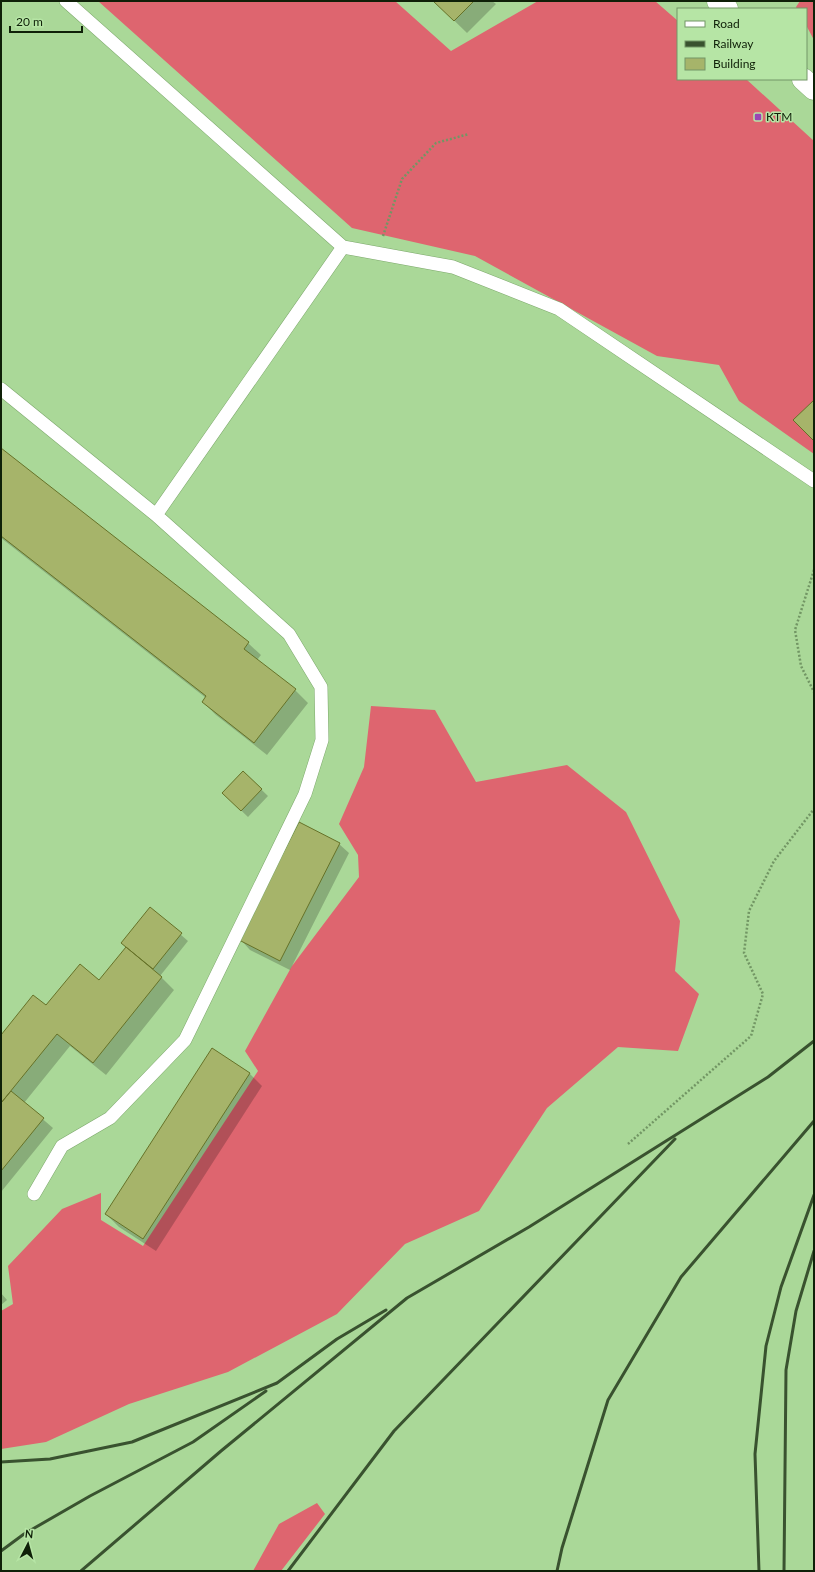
<svg xmlns="http://www.w3.org/2000/svg" width="815" height="1572" viewBox="0 0 815 1572" font-family="Lato,sans-serif">
<style>
.forest{fill:#de656f}
.shadow{fill:#0003}
.building{fill:#a6b46a;stroke:#667228}
.lines{fill:none;stroke-linecap:round;stroke-linejoin:round}
.lane-casing{stroke:#7ca86b;stroke-width:14}
.primary-casing{stroke:#7ca86b;stroke-width:23}
.path{stroke:#729664;stroke-width:2.5;stroke-dasharray:2 2;stroke-linecap:butt}
.lane{stroke:#fff;stroke-width:13}
.primary{stroke:#fff;stroke-width:22}
.rail{stroke:#39522f;stroke-width:3}
.poi-dot{fill:#9a46b4;stroke:#b6e5a5;stroke-width:1.5}
.labels{text-anchor:middle;stroke-width:3;stroke-linejoin:round;paint-order:stroke}
.poi-label{font-size:12px;fill:#0f2008;stroke:#b6e5a5;text-anchor:start}
</style>
<rect width="100%" height="100%" fill="#aad898"/>
<path class="forest" d="M98 1H395L451 51 538 1H655L678 21V79H746L814 141V454L739 401 719 365 657 356 475 256 352 228Z
M800 1H814V40L806 25V9H797L796 7Z
M371 706 435 710 476 782 567 765 626 812 680 921 675 971 699 994 678 1051 618 1047 547 1108 479 1211 405 1244 337 1314 228 1372 129 1404 46 1442 1 1449V1311L13 1304 8 1266 62 1209 101 1193V1220L143 1246 258 1071 245 1051 292 966 359 877 358 855 339 824 364 767Z
M317 1503 325 1514 281 1571H253L279 1524Z"/>
<path class="shadow" d="M434 1H492L496 4 467 33Z
M1 449 248 643 261 655 257 660 295 690 308 703 267 755 216 715 203 702 206 698 1 538Z
M243 772 268 796 248 817 223 793Z
M339 844 349 853 290 970 250 950 241 940Z
M150 908 188 941 160 976 174 990 106 1075 70 1046 24 1103 53 1128 1 1192V1037L46 1006 100 981 126 948 122 943Z
M213 1049 250 1074 262 1086 156 1251 119 1227 106 1214Z
M1 1293 7 1300 1 1305Z"/>
<path class="building" d="M433 1H474L454 21Z
M814 400V441L793 420Z
M1 448 249 642 244 649 296 689 254 743 202 702 206 696 1 536Z
M243 771 262 789 241 811 222 793Z
M299 822 340 843 280 961 239 940Z
M150 907 182 933 153 969 121 943Z
M126 947 162 977 93 1063 57 1034 1 1103V1035L33 995 46 1005 80 964 99 980Z
M212 1048 250 1073 143 1239 105 1214Z
M11 1091 44 1118 1 1171V1103Z"/>
<g class="lines">
<defs>
<path id="lane" d="M343 247 453 267 559 309 814 481
M1 389 156 515 343 247 66 1
M34 1194 62 1146 110 1118 185 1040 305 794 322 740 321 687 289 634 156 515"/>
<path id="primary" d="M718 1 727 9
M803 79 814 89"/>
</defs>
<use href="#lane" class="lane-casing"/>
<use href="#primary" class="primary-casing"/>
<path class="path" d="M383 236 402 179 436 143 469 134
M814 570 795 630 801 666 814 692
M628 1144 751 1036 763 994 744 953 749 911 774 861 814 809"/>
<use href="#lane" class="lane"/>
<use href="#primary" class="primary"/>
<path class="rail" d="M1 1462 50 1459 132 1442 277 1383 337 1339 386 1310
M1 1551 24 1534 90 1496 193 1442 266 1391
M81 1571 221 1451 407 1298 529 1227 768 1077 814 1041
M288 1571 394 1431 675 1139
M557 1571 562 1548 608 1400 681 1277 814 1121
M759 1571 755 1454 766 1346 781 1287 814 1195
M784 1571 786 1370 796 1311 814 1251"/>
</g>
<rect class="poi-dot" x="754" y="113" width="8" height="8" rx="2"/>
<g class="labels">
<g class="poi-label">
<text x="766" y="121">КТМ</text>
</g>
</g>
<rect width="815" height="1572" fill="none" stroke="#0f2008" stroke-width="4"/>
<rect x="677" y="8" width="130" height="72" fill="#b6e5a5" stroke="#739666"/>
<rect x="685" y="21" width="20" height="6" fill="#ffffff" stroke="#739666"/>
<text x="713" y="28" font-size="12" fill="#0f2008">Road</text>
<rect x="685" y="41" width="20" height="6" fill="#39522f" stroke="#739666"/>
<text x="713" y="48" font-size="12" fill="#0f2008">Railway</text>
<rect x="685" y="58" width="20" height="12" fill="#a6b46a" stroke="#739666"/>
<text x="713" y="68" font-size="12" fill="#0f2008">Building</text>
<g transform="translate(28 1544) rotate(6)" stroke="#b6e5a5" stroke-width="3" paint-order="stroke">
<path d="M0-3L7 15L0 10L-7 15Z" fill="#0f2008"/>
<text y="-6" font-size="11" font-weight="bold" text-anchor="middle" fill="#0f2008">N</text>
</g>
<path d="M10 26v6h72v-6" fill="none" stroke="#0f2008" stroke-width="2"/>
<text x="16" y="26" font-size="12" fill="#0f2008" stroke="#b6e5a5" stroke-width="3" paint-order="stroke">20 m</text>
</svg>
